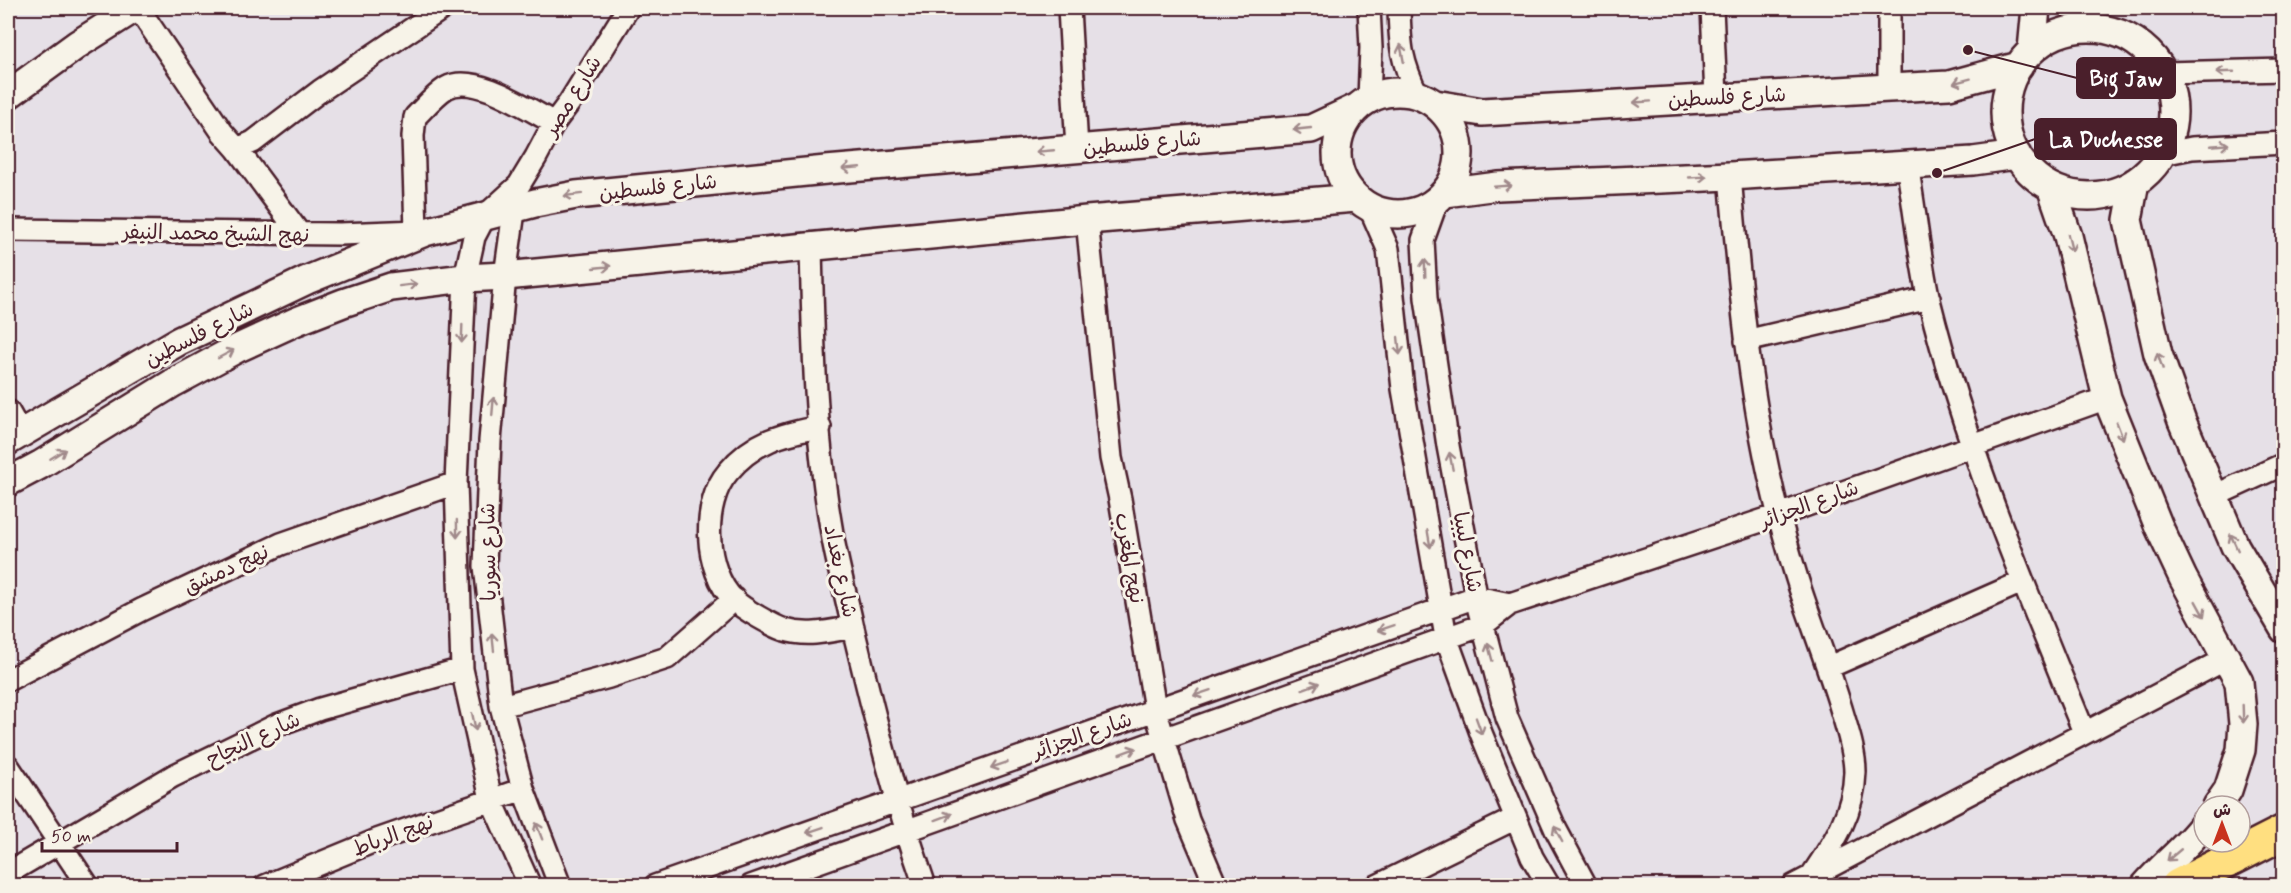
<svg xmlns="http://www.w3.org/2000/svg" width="2291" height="893" viewBox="0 0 2291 893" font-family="Mynerve,'Playpen Sans Arabic',sans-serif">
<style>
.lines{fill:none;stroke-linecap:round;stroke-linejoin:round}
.minor-casing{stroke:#4a1f2b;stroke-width:26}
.tertiary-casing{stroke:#4a1f2b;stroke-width:32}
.trunk-casing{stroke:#4a1f2b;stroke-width:38}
.minor{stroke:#f7f3e8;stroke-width:21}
.tertiary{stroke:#f7f3e8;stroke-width:27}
.trunk{stroke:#ffdf80;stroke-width:33}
.oneway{stroke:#a0898a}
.labels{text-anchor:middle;stroke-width:6;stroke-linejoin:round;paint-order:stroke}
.street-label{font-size:21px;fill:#4a1f2b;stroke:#f7f3e8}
.leader{fill:none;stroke:#4a1f2b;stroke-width:2}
.callout-dot{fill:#4a1f2b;stroke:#f7f3e8;stroke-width:2}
.callout{fill:#4a1f2b;stroke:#4a1f2b;stroke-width:2}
.callout-label{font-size:22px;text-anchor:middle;font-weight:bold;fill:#fff}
</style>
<rect width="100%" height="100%" fill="#e6e0e7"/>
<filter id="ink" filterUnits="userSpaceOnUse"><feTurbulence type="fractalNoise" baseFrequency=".0167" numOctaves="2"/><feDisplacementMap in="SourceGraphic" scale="12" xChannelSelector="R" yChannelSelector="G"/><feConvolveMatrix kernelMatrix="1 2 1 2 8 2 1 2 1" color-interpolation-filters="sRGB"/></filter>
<g filter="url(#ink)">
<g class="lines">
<defs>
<path id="minor" d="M138 8 222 132 237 149 253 142 320 91 443 8
M1069 8 1077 149
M1369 8 1371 48 1369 99
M1399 8C1400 46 1401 61 1418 96
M1712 8 1716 97
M1889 8V88
M2164 73 2284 70
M237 149 299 233
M2162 154 2192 148 2284 143
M1907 165C1915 209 1919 256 1929 300 1966 449 2026 590 2084 732
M1730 176C1740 290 1750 405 1779 516 1787 545 1795 575 1805 603 1818 641 1832 677 1843 715 1848 732 1855 753 1855 772 1854 812 1834 843 1812 875
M516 197 505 276 490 441 485 566 501 706 523 789 560 886
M1437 201 1423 240 1426 298 1448 446 1478 606 1507 718 1556 830 1586 886
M1370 208 1388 249 1403 389 1446 637 1481 733 1516 818 1532 857 1549 886
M1087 220 1111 458 1120 499 1155 709 1188 820 1216 886
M8 230 340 234 418 231
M416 231 413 136 415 117C424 108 435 95 446 88 474 72 528 109 554 123
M811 246C813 339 815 435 831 527 836 561 846 594 853 628 874 715 895 801 925 886
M1746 341 1929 298
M8 411 21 434
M820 427C782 434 754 441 728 472 701 503 704 571 734 600 743 609 773 626 785 630 808 637 831 631 853 627
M2214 496 2284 464
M1829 667 2022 582
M8 680 141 610 281 544 456 483
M501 706 609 677 667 658 734 599
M8 766 88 886
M8 873 173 776 277 725 320 709 462 669
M265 886 377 840 523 789
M530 886 491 799 462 669 456 483 465 278 474 237 485 216 519 185 536 157 554 123 569 103 628 8
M655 886 1476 597 1510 604
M751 886 1483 625 1510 604 1779 515 2107 398
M1377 886 1516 818
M1793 886 2228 658"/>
<path id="tertiary" d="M2005 112a84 84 0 1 1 168 0a84 84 0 1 1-168 0Z
M2032 50 2036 8
M1337 153a61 61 0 1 1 122 0a61 61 0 1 1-122 0Z
M8 95 78 44 135 8
M1435 104 1482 112 1889 88 1949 85 2019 66
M2135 182 2128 220 2158 354 2182 421 2235 546 2284 629
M2051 187 2068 236 2107 398 2159 527 2183 578 2239 682 2243 724 2241 750 2228 790 2217 806
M1445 193 1498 186 1730 176 1973 161 2017 155
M8 441 179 341 307 280 425 232 535 203 576 195 826 170 1311 129 1356 108
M8 482 40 465 173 383 236 349 297 321 343 303 391 287 465 278 505 276 1087 220 1356 198
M2145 886C2164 864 2187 847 2204 824"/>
<path id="trunk" d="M2178 886 2284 832"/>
</defs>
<use href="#minor" class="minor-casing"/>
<use href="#tertiary" class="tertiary-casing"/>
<use href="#trunk" class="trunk-casing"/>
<use href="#minor" class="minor"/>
<use href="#tertiary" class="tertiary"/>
<use href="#trunk" class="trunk"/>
</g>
<defs><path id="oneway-shaft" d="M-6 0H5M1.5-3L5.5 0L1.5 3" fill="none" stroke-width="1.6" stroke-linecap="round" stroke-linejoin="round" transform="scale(1.5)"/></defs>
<g class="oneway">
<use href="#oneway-shaft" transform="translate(1402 53) rotate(-101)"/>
<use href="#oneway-shaft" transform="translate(2225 72) rotate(178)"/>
<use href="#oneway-shaft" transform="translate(1962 81) rotate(165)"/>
<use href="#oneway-shaft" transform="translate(1642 102) rotate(176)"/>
<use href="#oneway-shaft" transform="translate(1302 129) rotate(174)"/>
<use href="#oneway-shaft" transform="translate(2220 145) rotate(-5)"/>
<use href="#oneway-shaft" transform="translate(1045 151) rotate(175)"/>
<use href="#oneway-shaft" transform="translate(851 168) rotate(175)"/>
<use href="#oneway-shaft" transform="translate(1698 177) rotate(-3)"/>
<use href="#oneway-shaft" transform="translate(1503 186) rotate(-4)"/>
<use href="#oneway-shaft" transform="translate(573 195) rotate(173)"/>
<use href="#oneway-shaft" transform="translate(2070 243) rotate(76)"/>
<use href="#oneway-shaft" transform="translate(602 267) rotate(-6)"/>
<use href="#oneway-shaft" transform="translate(1425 268) rotate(-92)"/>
<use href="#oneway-shaft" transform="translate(408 285) rotate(-7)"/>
<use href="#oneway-shaft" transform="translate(462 334) rotate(92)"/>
<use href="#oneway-shaft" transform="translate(1399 346) rotate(84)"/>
<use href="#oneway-shaft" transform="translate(226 354) rotate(-28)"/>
<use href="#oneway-shaft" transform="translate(2160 361) rotate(-109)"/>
<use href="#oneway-shaft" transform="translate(493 406) rotate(-85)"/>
<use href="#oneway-shaft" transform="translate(2120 431) rotate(69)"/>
<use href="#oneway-shaft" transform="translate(58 454) rotate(-32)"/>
<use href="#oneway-shaft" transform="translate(1451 461) rotate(-101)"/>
<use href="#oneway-shaft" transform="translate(457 529) rotate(89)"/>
<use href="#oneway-shaft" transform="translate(1429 539) rotate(80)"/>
<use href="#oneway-shaft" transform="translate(2234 542) rotate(-115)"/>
<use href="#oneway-shaft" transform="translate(2200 609) rotate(61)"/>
<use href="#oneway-shaft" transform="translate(1386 628) rotate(161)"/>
<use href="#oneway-shaft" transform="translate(493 642) rotate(-96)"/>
<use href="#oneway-shaft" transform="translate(1490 652) rotate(-105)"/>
<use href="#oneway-shaft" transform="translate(1311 686) rotate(-20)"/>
<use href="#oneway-shaft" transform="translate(1202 693) rotate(161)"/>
<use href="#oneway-shaft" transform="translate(2243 714) rotate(88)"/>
<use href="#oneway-shaft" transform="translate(474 722) rotate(78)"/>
<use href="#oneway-shaft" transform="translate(1479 726) rotate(70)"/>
<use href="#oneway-shaft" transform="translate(1128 751) rotate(-20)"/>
<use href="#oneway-shaft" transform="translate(999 765) rotate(161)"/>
<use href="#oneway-shaft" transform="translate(944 817) rotate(-20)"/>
<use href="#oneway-shaft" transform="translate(815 830) rotate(161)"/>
<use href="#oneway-shaft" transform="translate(539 831) rotate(-111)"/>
<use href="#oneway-shaft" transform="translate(1558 834) rotate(-118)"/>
<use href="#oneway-shaft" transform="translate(2174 855) rotate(140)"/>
</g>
</g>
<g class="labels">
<g class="street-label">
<text transform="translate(572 96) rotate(-58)" y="7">شارع مصر</text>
<text transform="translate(1727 97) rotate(-3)" y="7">شارع فلسطين</text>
<text transform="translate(1142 143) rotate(-5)" y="7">شارع فلسطين</text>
<text transform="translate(658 187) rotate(-6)" y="7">شارع فلسطين</text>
<text transform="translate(216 233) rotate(1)" y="7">نهج الشيخ محمد النيفر</text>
<text transform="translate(199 334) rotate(-27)" y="7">شارع فلسطين</text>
<text transform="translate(1809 504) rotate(-20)" y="7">شارع الجزائر</text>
<text transform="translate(488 552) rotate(-91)" y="7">شارع سوريا</text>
<text transform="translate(1468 552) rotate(79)" y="7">شارع ليبيا</text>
<text transform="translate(1130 558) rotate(80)" y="7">نهج المغرب</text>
<text transform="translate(226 569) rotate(-25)" y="7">نهج دمشق</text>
<text transform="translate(841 571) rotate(78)" y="7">شارع بغداد</text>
<text transform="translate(1082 735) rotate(-19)" y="7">شارع الجزائر</text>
<text transform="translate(253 739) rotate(-25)" y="7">شارع النجاح</text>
<text transform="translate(393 835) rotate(-20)" y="7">نهج الرباط</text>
</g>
</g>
<path class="leader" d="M1968 50L2077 78M1937 173L2035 139"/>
<g class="callout-dot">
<circle cx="1968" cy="50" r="6"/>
<circle cx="1937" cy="173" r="6"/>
</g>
<g class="callout">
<rect x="2077" y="58" width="98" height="40" rx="6"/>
<rect x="2035" y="119" width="141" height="40" rx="6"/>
</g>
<g class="callout-label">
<text x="2126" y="86">Big Jaw</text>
<text x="2106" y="147">La Duchesse</text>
</g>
<rect width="2291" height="893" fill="none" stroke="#f7f3e8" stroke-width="30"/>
<rect x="15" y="15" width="2261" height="863" fill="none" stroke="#4a1f2b" stroke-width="2" filter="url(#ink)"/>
<g transform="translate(2222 824)"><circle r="28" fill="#f7f3e8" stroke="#b29e9c" stroke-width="1.5"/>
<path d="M0-4.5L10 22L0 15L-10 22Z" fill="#c8321e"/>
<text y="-9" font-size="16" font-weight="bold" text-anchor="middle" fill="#4a1f2b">ش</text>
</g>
<path d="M42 842v9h135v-9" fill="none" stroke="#4a1f2b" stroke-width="3"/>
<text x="51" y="842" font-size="18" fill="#4a1f2b" stroke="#f7f3e8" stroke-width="4.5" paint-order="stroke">50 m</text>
</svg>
